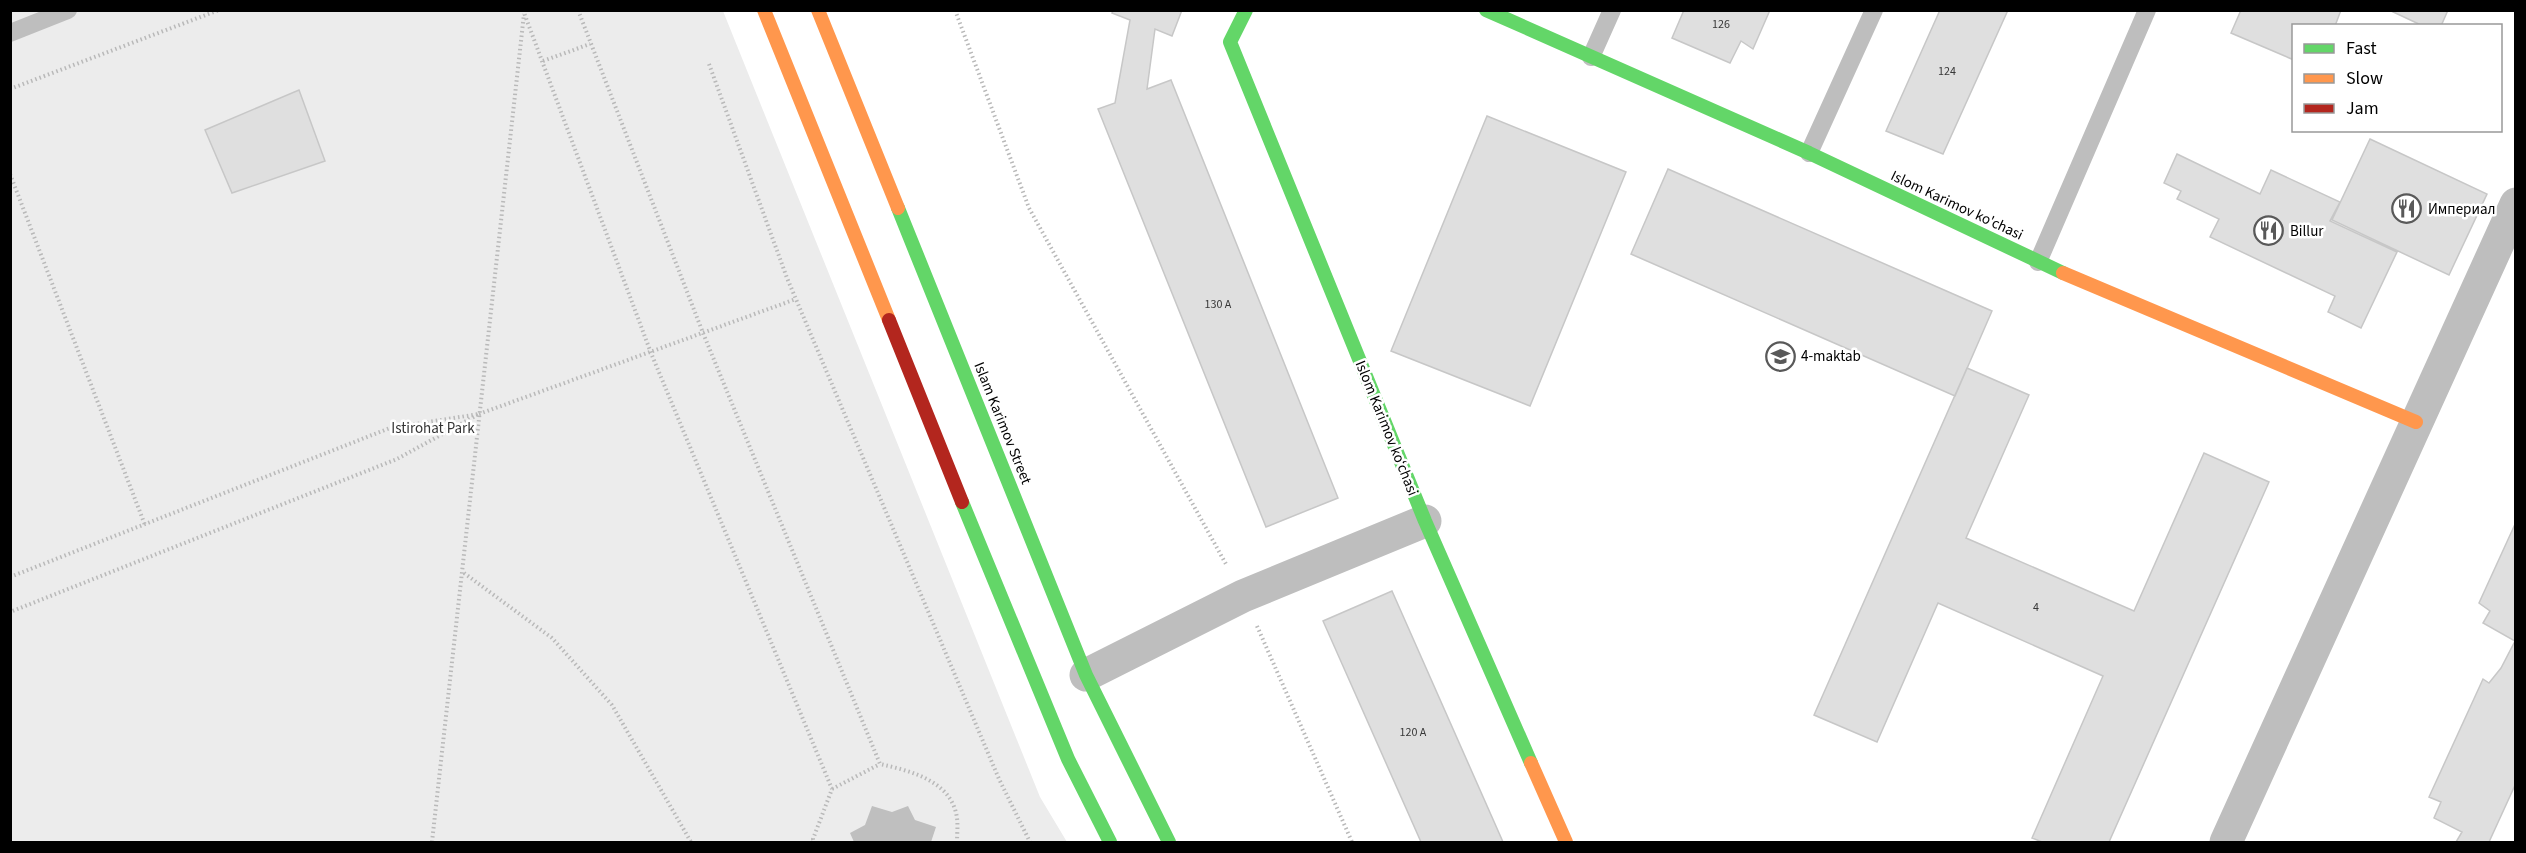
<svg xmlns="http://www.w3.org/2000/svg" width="2526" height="853" viewBox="0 0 2526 853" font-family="'Source Sans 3',sans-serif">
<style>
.green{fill:#ececec}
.water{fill:#bfbfbf}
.building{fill:#dfdfdf;stroke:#c7c7c7;stroke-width:1.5}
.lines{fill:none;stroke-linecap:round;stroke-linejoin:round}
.path{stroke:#b9b9b9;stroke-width:4;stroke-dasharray:1.5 3;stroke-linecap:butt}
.lane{stroke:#bebebe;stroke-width:18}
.street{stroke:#bebebe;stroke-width:33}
.fast{stroke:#63d668;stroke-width:14}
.slow{stroke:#ff974d;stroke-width:14}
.jam{stroke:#b3261e;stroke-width:14}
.labels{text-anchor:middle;stroke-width:5;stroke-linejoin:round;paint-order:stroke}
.number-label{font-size:12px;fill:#383838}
.street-label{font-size:15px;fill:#000;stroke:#fff}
.poi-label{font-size:15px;fill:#000;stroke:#fff;text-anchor:start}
.park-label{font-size:15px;fill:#333;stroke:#fff}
</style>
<rect width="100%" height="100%" fill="#fff"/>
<path class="green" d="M10 11H723L1040 797 1067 842H11Z"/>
<path class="water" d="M872 806 892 812 908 806 915 820 936 827 931 842H854L850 833 865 825Z"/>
<path class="building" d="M1113 10H1182L1172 36 1155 29 1147 89 1171 80 1338 498 1266 527 1098 109 1115 103 1130 20 1112 13Z
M1684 10H1770L1753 49 1741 41 1730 63 1672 38Z
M1940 10H2008L1943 154 1886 131Z
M2241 10H2341L2335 26H2294V60L2231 33Z
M2389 10H2448L2441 26H2423Z
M299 90 325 161 232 193 205 130Z
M1487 116 1626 172 1530 406 1391 351Z
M2370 139 2487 194 2449 275 2332 220Z
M2177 154 2260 194 2271 170 2340 202 2330 221 2397 252 2361 328 2328 312 2335 296 2210 237 2219 219 2177 199 2181 191 2164 183Z
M1668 169 1992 311 1955 396 1631 254Z
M1967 368 2029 395 1966 538 2134 611 2204 453 2269 482 2109 842H2042L2032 838 2103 676 1938 603 1877 742 1814 715Z
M2516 522V783L2489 842H2456L2462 832 2434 818 2441 802 2429 797 2483 679 2489 683 2501 668 2515 641 2483 623 2490 611 2479 603Z
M1392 591 1503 842H1421L1323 621Z"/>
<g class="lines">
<path class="path" d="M523 10 651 353 832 789 813 839 814 842
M578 10 703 333 880 764C911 771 952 781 957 818 958 826 957 835 957 842
M955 10 1029 208 1227 566
M543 61 590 44
M709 64 787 278 999 779 1030 842
M10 89 219 10
M10 174 145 525
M479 414 796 299
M464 573 552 638 612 705 691 842
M10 577 390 428 479 414 397 459 10 612
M1257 626 1352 842
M832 789 880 764
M432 842 524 14"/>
<path class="lane" d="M10 33 68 10
M1591 57 1612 10
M1809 153 1874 10
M2038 262 2147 10"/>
<path class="street" d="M1086 675 1243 596 1425 521
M2226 842 2516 204"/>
<path class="fast" d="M1246 10 1230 42 1425 521 1531 763
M1486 10 1809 153 2063 273
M898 208 1086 675 1169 842
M962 502 1068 759 1110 842"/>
<path class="slow" d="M764 10 889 320
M818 10 898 208
M2063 273 2416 422
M1531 763 1566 842"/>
<path class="jam" d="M889 320 962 502"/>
</g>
<defs>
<symbol id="restaurant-ring" viewBox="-11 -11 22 22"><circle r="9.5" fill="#fff" stroke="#595959" stroke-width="1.5"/><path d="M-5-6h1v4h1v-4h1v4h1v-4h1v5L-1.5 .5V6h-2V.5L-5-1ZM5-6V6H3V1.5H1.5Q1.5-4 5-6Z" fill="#595959"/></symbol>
<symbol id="school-ring" viewBox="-11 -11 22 22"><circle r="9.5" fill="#fff" stroke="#595959" stroke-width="1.5"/><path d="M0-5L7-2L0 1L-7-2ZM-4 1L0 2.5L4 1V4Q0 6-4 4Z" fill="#595959"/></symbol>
</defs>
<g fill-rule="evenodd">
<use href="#restaurant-ring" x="2390" y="192" width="33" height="33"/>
<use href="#restaurant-ring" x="2252" y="214" width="33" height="33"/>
<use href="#school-ring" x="1764" y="340" width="33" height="33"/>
</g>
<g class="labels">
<g class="number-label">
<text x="1721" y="28">126</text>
<text x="1947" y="75">124</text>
<text x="1218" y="308">130 А</text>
<text x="2036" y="611">4</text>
<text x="1413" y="736">120 А</text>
</g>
<g class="street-label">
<text transform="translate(1957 205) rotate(25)" y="5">Islom Karimov ko'chasi</text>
<text transform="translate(1003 423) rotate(68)" y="5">Islam Karimov Street</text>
<text transform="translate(1387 428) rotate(68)" y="5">Islom Karimov ko‘chasi</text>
</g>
<g class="poi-label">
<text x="2428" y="214">Империал</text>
<text x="2290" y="236">Billur</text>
<text x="1801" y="361">4-maktab</text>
</g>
<g class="park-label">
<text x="433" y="433">Istirohat Park</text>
</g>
</g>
<rect width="2526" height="853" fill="none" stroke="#000000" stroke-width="24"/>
<rect x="2292" y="24" width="210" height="108" fill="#ffffff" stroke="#999999" stroke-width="1.5"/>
<rect x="2304" y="44" width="30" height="9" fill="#63d668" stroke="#999999" stroke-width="1.5"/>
<text x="2346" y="54" font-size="18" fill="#000000">Fast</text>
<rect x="2304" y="74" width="30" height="9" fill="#ff974d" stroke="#999999" stroke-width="1.5"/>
<text x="2346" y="84" font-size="18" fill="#000000">Slow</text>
<rect x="2304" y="104" width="30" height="9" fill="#b3261e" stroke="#999999" stroke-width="1.5"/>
<text x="2346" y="114" font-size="18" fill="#000000">Jam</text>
</svg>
